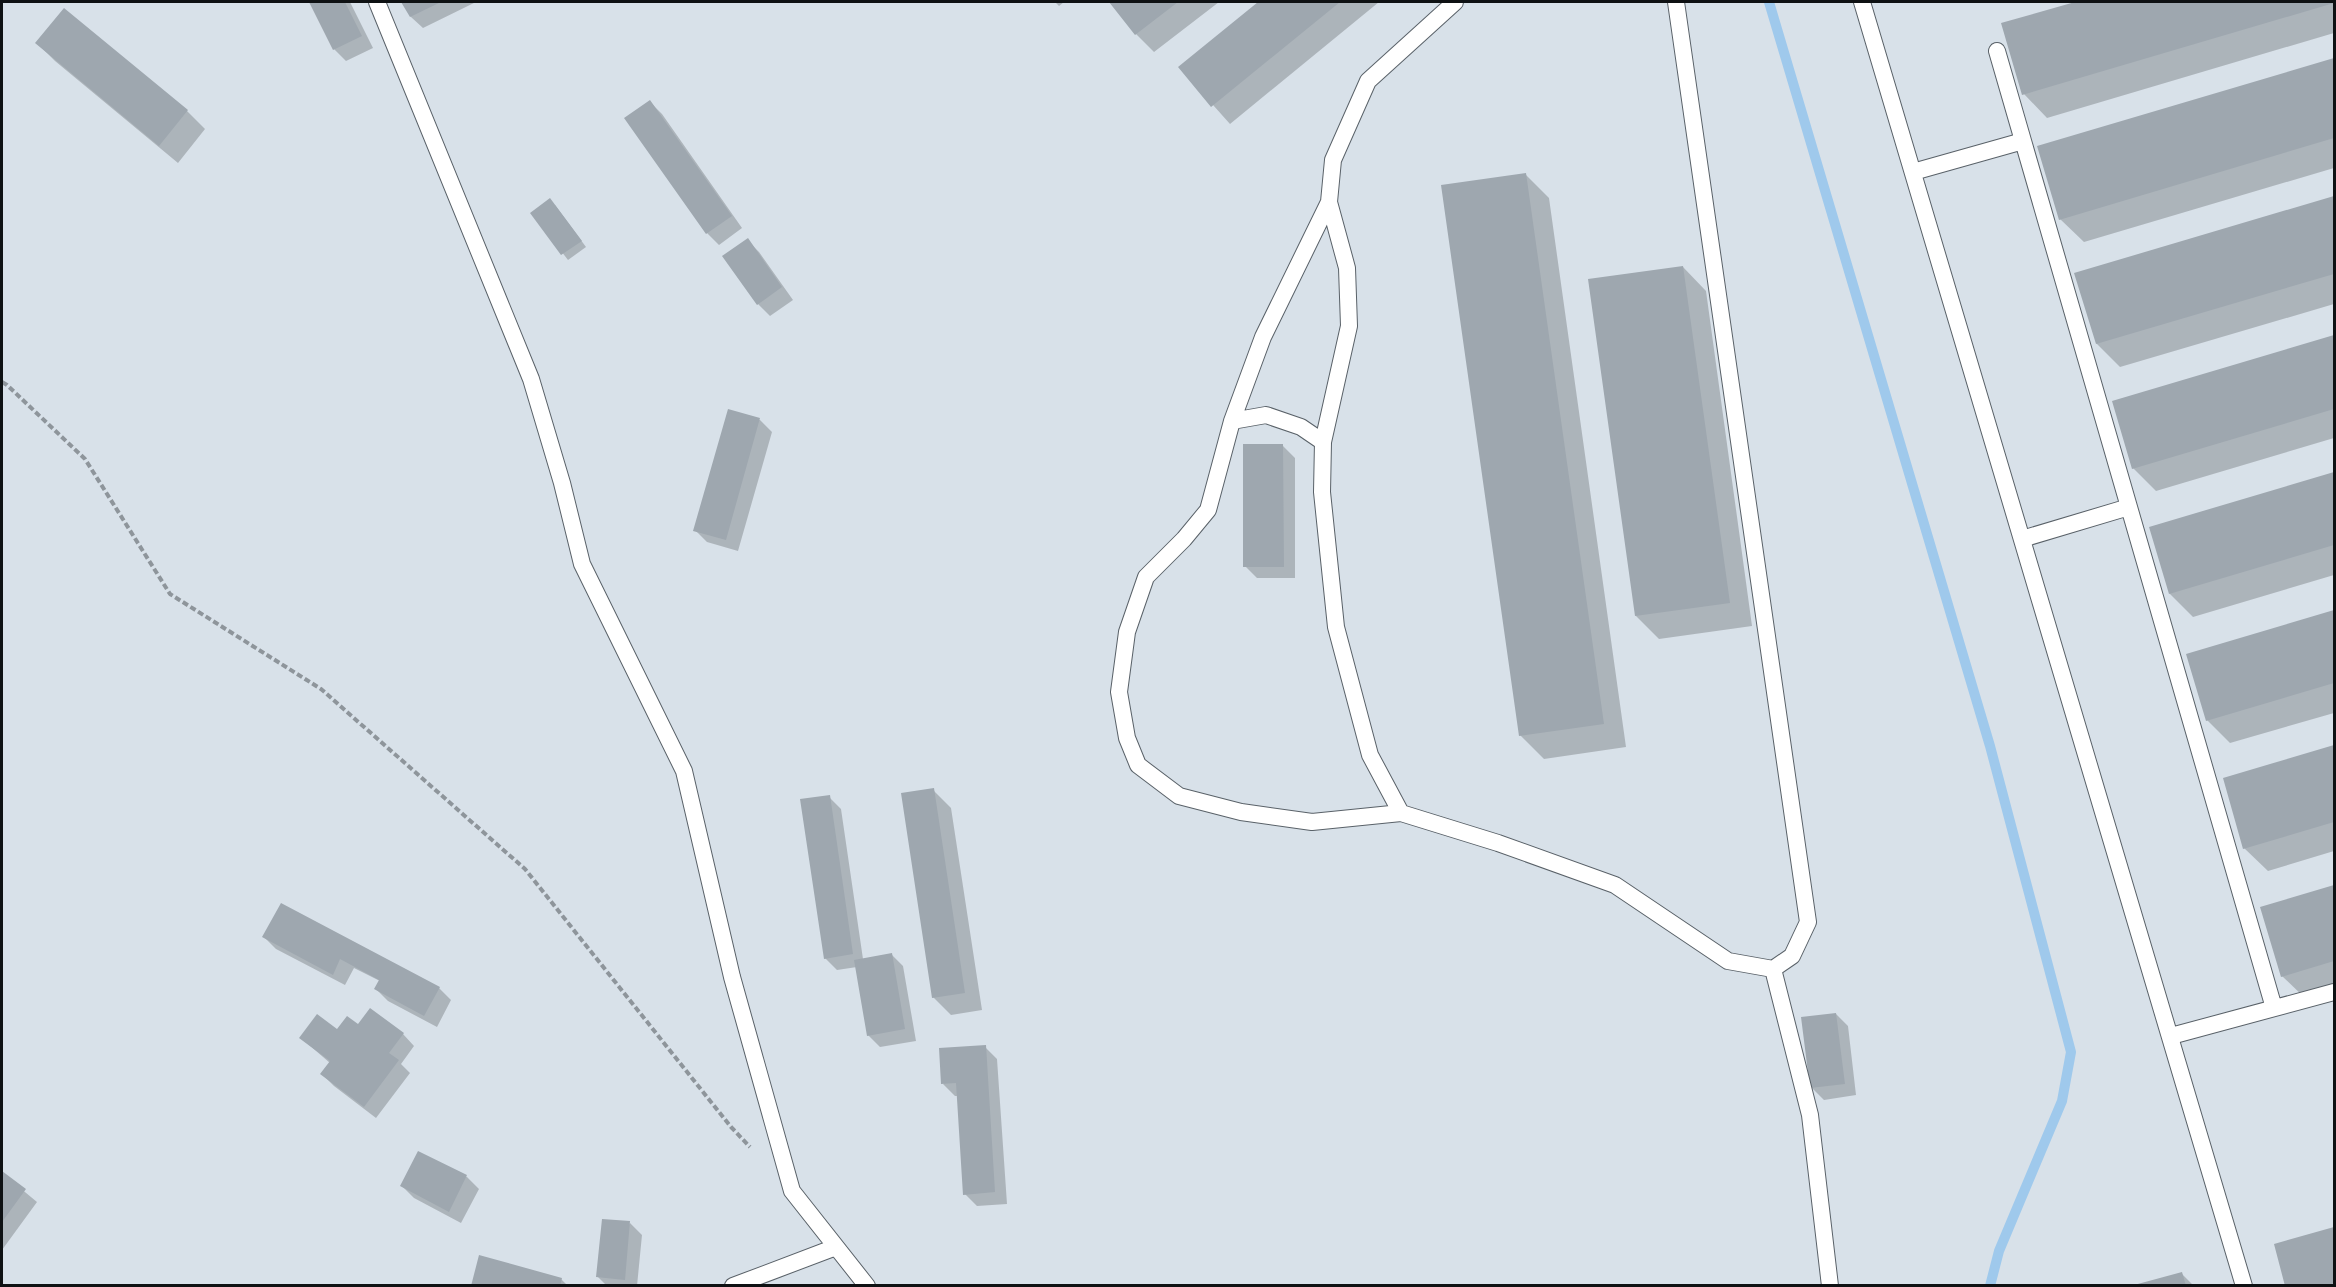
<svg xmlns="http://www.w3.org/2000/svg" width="2336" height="1287" viewBox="0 0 2336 1287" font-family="'DM Sans',sans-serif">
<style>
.shadow{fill:#0003}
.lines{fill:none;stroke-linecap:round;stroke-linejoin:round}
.stream{stroke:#9fc9ec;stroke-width:10}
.building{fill:#9ea7af}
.service-casing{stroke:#596168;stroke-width:18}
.path{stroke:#8e959b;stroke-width:4;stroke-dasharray:6 3;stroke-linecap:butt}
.service{stroke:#fff;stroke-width:16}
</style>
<rect width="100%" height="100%" fill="#d8e1e9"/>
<path class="shadow" d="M311 2H350L373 48 346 61 334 49Z
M403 2H476L423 28 411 17Z
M1055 2H1064L1059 6Z
M1111 2H1219L1154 52 1136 34Z
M1260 2H1379L1230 124 1180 68Z
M2080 2H2334V33L2047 118 2024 94 2003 24Z
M64 10 187 111 205 129 178 163 55 61 37 43Z
M2334 59V168L2084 242 2060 219 2039 147Z
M650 102 662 114 742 228 719 245 707 233Z
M1526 175 1549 198 1626 747 1544 759 1520 735Z
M2334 197V304L2120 367 2097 344 2076 274Z
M555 205 586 247 568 260 532 213Z
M747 240 759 252 793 300 770 316 758 304Z
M1683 267 1706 291 1752 626 1659 639 1636 616Z
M2334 337V438L2156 491 2133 468 2114 402Z
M729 411 760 420 772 432 738 551 707 542 695 530Z
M1283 446 1295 458V578H1257L1245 566Z
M2334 473V575L2193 617 2170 594 2151 528Z
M2334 611V713L2230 743 2207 720 2188 655Z
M2334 746V851L2268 871 2244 848 2224 779Z
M933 790 951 808 982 1010 951 1015 933 997Z
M829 797 841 809 863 959 891 954 903 966 916 1041 880 1047 868 1035 857 967 837 970 825 958Z
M2334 886V991L2306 999 2282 976 2262 908Z
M281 905 439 988 451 1000 437 1027 388 1001 376 989 380 981 354 968 345 985 276 949 264 937Z
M1836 1014 1848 1026 1856 1095 1824 1100 1812 1088Z
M358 1026 403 1034 414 1046 401 1064 410 1073 376 1118 334 1086 322 1074 330 1063 301 1038Z
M985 1047 997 1059 1007 1204 977 1206 965 1194 958 1096H955L943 1084Z
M419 1153 467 1177 479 1189 461 1223 414 1198 402 1186Z
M2 1173 37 1202 2 1250Z
M630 1223 642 1235 637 1286H607L598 1277Z
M2334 1229V1286H2287L2276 1245Z
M2181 1273 2194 1286H2137Z
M561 1279 568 1286H472Z"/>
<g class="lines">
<path class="stream" d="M1769 2 1990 746 2071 1052 2062 1101 1999 1251 1990 1286"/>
</g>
<path class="building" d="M309 2H345L362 36 333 50Z
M401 2H441L410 17Z
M1109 2H1178L1135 35Z
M1258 2H1340L1211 107 1178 67Z
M2075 2H2334V3L2022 95 2001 23Z
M64 8 188 110 159 146 35 43Z
M2334 58V138L2059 220 2037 146Z
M650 100 732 216 706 234 624 118Z
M1526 173 1604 724 1519 736 1441 185Z
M2334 196V274L2096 344 2074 273Z
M550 198 582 241 561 255 530 213Z
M748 238 782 287 757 305 722 256Z
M1683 266 1730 603 1635 616 1588 279Z
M2334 335V409L2132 469 2112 401Z
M728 409 760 418 726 540 693 531Z
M1243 444H1283L1284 567H1243Z
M2334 472V545L2169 594 2149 527Z
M2334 610V683L2206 721 2186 654Z
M2334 745V822L2243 849 2223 778Z
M934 788 965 993 932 998 901 793Z
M830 795 853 954 824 959 800 799Z
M2334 885V961L2281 977 2260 907Z
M281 903 440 987 424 1016 374 989 379 980 340 959 333 975 262 937Z
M892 953 905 1029 867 1036 854 960Z
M370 1008 404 1033 389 1053 399 1060 364 1107 320 1074 330 1061 299 1038 317 1014 337 1029 347 1016 358 1024Z
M1836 1013 1845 1084 1810 1088 1801 1017Z
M986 1045 995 1192 963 1195 956 1083 941 1084 939 1048Z
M418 1151 467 1175 449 1212 400 1186Z
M2 1171 26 1189 2 1222Z
M602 1219 630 1221 625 1280 596 1277Z
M2334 1227V1283L2326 1286H2285L2274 1244Z
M479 1255 562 1278 560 1286H471Z
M2182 1272 2186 1286H2134V1285Z"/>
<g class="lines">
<defs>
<path id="service" d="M377 2 531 379 562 483 582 564 684 771 732 977 792 1191 867 1286
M1455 2 1368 81 1333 160 1329 202 1347 268 1349 326 1323 442 1322 492 1336 627 1370 755 1401 813 1498 843 1615 885 1728 961 1773 969
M1676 2 1808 922 1792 956 1773 969 1810 1115 1830 1286
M1862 2 2244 1286
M1997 51 2274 1008
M1913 172 2023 141
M1329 202 1263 337 1232 421 1208 510 1184 539 1146 577 1127 632 1119 692 1127 738 1138 765 1179 796 1241 812 1312 822 1401 813
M1232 421 1266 415 1301 427 1323 442
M2022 539 2129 507
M2171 1036 2334 992
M733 1286 836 1247"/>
</defs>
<use href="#service" class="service-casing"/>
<path class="path" d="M2 382 7 385 85 459 170 594 321 689 525 869 731 1127 750 1147"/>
<use href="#service" class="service"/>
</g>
<rect width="2336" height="1287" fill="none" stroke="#0e1113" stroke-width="6"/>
</svg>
